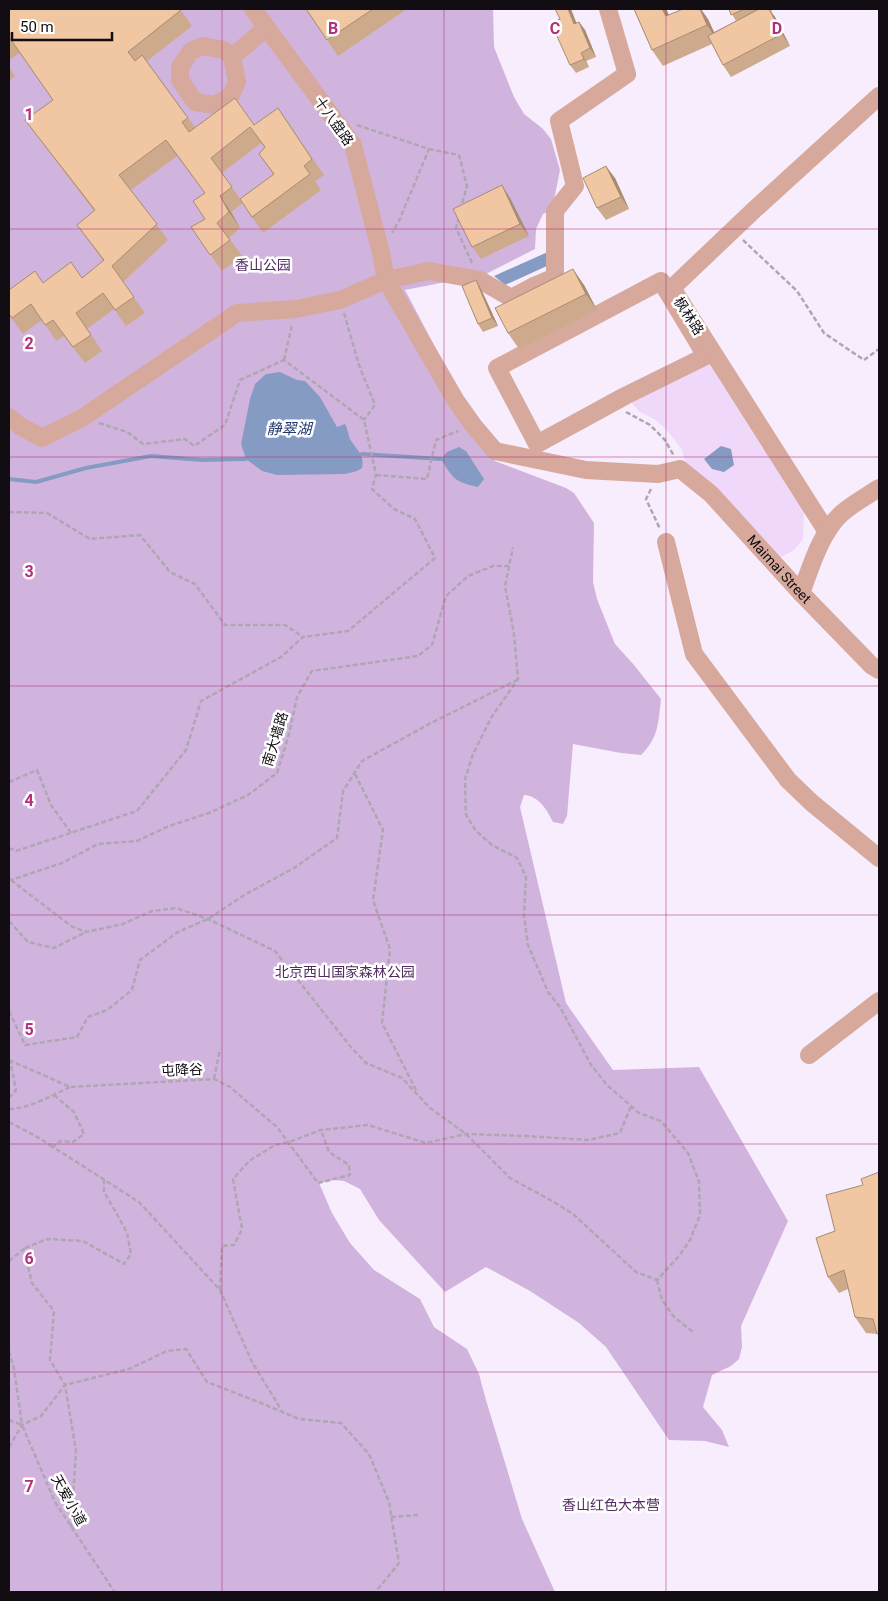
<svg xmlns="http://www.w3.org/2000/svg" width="888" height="1601" viewBox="0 0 888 1601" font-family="Roboto,'Noto Sans SC',sans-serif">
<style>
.green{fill:#f0d8fa}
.forest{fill:#d1b4de}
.water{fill:#869bc4}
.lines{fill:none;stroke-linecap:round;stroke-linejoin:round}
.stream{stroke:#869bc4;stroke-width:4}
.path{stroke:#afa6b2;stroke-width:2.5;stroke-dasharray:5 2.5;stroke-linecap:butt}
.minor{stroke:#d6a99c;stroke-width:18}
.wall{fill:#ceaa8c}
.shaded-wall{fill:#a88b72}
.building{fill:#f0c6a3;stroke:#a88b72}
.grid{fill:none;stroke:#b23079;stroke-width:1;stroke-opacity:0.55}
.labels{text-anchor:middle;stroke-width:5;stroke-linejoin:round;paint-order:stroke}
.street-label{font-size:14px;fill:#110d12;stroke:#fff}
.park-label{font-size:14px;fill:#522c61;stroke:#fff}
.water-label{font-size:15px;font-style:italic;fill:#22396e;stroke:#fff}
.grid-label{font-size:16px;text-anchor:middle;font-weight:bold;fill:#b23079;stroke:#fff;stroke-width:5;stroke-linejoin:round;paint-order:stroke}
</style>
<rect width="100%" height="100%" fill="#f8edfc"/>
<path class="green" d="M706 356 804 507 803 539 794 550 778 559 686 464 681 448 665 428 654 419 640 412 625 396Z"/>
<path class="forest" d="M9 9H493L494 47 514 97 524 114 542 128 551 139 560 170 552 210 543 214 536 229 535 249 486 274 405 290 495 461 566 488 574 493 594 523 593 582 597 599 615 644 634 665 661 699C658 723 659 737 641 755L621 753 573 744 567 816 563 824 553 822C547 810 539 796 524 795L520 807 566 1003 613 1070 699 1067 788 1221 741 1326 742 1347 739 1359 731 1366 712 1375 703 1407 722 1430 729 1447 705 1441 669 1440 606 1347 579 1323 530 1291 486 1267 445 1292 379 1220 360 1189 344 1181 334 1180 319 1183 332 1213 350 1243 374 1270 420 1299 434 1327 467 1349 479 1374 486 1400 522 1519 555 1592H9Z"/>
<path class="water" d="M550 251 549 265 505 285 494 276Z
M280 372 297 380 305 381 320 397 337 427 345 424C348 429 348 434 350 439 356 450 365 454 362 468L357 471 345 474 277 475 262 471 246 459 241 444 250 399 255 384 266 374Z
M721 446 731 449 734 465 724 472 712 469 704 459Z
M459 447 466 451 484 479 478 487C455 482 453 479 441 459L447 452Z"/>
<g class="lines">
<path class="stream" d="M362 454 441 459
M9 479 36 482 86 468 151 456 202 460 246 459"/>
<path class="path" d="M357 125 429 149 399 221 392 233
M429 149 459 155 467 186 461 207
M459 217 456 228 472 263
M743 240 797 291 824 333 864 360 879 349
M344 313 359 365 375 405 364 420
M284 360 292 325
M626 412 650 425 665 440 674 456
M99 423 127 432 143 444 185 439 194 446 225 425 240 380 284 360
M376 475 427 479 436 440 458 431
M651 489 646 499 660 529
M9 512 47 513 90 539 140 535 170 572 195 584 225 625H285L303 637
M355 774 383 830 373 900 390 949 382 1023 417 1092
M9 782 37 770 51 805 71 833
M9 848 16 851 137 811 186 750 201 701 281 657 303 637 348 631 435 558 415 519 394 509 372 489 376 475 364 420 284 360
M9 879 11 880 62 863 98 844 137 841 169 826 209 813 248 795 277 773 289 734 297 697 312 671 418 656 432 645 446 596 468 576 493 566H509
M11 880 71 926 86 932 123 924 152 911 176 908 208 919 275 951 350 1046 366 1063 402 1078 430 1108 466 1134 510 1178 554 1202 573 1214 636 1272 657 1280 679 1256 690 1240 700 1215 699 1182 688 1153 661 1121 639 1113 607 1085 591 1065 560 1007 548 992 528 945 524 916 526 877 517 858 492 845 476 831 466 815 465 779 473 754 491 718 518 679 514 634 505 586 513 547
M9 922H10L28 942 54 948 86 932
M9 1011 25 1045 77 1037 88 1017 107 1010 132 990 140 960 178 932 208 919 246 894 294 868 337 838 343 791 362 761 431 723 517 680
M9 1060 70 1087 214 1079 230 1087 277 1127 318 1183 350 1175 349 1165 329 1152 321 1130
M214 1079 220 1049
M54 1095 74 1112 84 1134 73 1142 60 1141 53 1147 139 1202 220 1290 252 1362 282 1411
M9 1098 16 1090 10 1060
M9 1109C28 1109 53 1095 70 1087
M9 1122 41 1139 53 1147
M25 1248 47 1239 83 1241 124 1264 131 1254 127 1233 117 1214 104 1192V1179
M9 1261 24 1249 32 1283 54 1311 50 1360 65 1385 129 1369 167 1351 186 1349 207 1382 261 1403 299 1419 341 1423 369 1454 389 1502 399 1563 378 1589V1592
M657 1280 662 1300 674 1317 693 1332
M220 1290 222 1246 234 1245 242 1229 233 1179 249 1161 275 1145 289 1142 321 1130 368 1125 426 1143 466 1134 526 1136 588 1140 620 1133 631 1106
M9 1351 14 1369 22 1425
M9 1420 22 1425 55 1502 114 1591 113 1592
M9 1447 22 1425 41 1416 65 1385 76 1451 71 1527
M391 1517 418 1515"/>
<g class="minor">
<path id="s1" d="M253 9 353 145 381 253 386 280 456 401 473 425 495 451 586 470 658 474 680 469 711 494 801 593 871 665 879 670"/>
<path d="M232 57 224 50 203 46 191 51 180 67V80L195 102 214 105 230 97 237 82 232 57 266 28"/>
<path d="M661 281 706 356 625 396 537 444 497 368Z"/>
<path d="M540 296 534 286 555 277V211L575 186 559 121 627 74 608 9"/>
<path d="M9 417 20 426 42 438 82 418 237 313 296 309 340 300 386 280 429 271 480 280 511 298 534 286"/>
<path d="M827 532 672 288 754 210 879 96"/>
<path d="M666 542 694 654 788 780 812 803 879 858"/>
<path d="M801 593C811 567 820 534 841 514 852 504 867 496 879 488"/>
<path d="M809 1055 879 1001"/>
</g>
</g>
<path class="wall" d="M9 9H180L192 26 147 61 195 127 254 125 278 108 324 175 315 181 321 190 263 233 252 217 273 174 259 154 264 147 261 143 222 173 243 203 231 212 240 228 229 238 242 256 222 271 191 227 205 219V193L177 156 131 190 168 240 123 282 145 313 126 326 114 309 87 329 102 351 85 363 64 336 56 341 42 320 23 334 9 315 43 283 71 262 82 278 103 261 77 225 94 211 37 136 25 120 53 100 20 53 9 60Z
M306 9H407L338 56Z
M634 9H666L669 15 708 19 714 32 736 21 729 9H771L772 11 771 12 775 17 790 46 731 77 723 65 712 44 663 66 652 50Z
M560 19 576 23 579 22 585 30 596 57 586 61 589 67 576 73 570 65Z
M9 67 15 76 9 81Z
M615 178 629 209 606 220 597 208Z
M510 198 529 236 481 259 472 247Z
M584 285 597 310 519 349 508 333Z
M481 289 498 326 483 332 478 324Z
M879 1172V1337L878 1334 866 1333 855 1317 848 1289 839 1293 828 1277 835 1231 863 1185Z"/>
<path class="shaded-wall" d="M568 9H571L580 32 574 24Z
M662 9H666L677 32 666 16Z
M700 9H701L708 19 718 41 707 25Z
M769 9 775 17 790 46 782 34Z
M579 22 585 30 596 57 590 48Z
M581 53 586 61 589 67 584 59Z
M606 166 615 178 629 209 621 197Z
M502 185 510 198 529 236 520 224Z
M220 196 231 212 240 228 229 212Z
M573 269 584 285 597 310 586 294Z
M476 280 481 289 498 326 492 318Z"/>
<path class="building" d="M9 9H180L181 10 128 52 135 61 142 55 188 118 182 122 189 132 235 98 254 125 278 108 312 159 304 166 310 174 252 217 240 199 274 174 259 154 265 147 250 127 211 158 232 187 220 196 229 212 217 223 230 240 210 255 191 227 205 219 193 201 205 193 166 140 119 175 157 224 112 266 134 297 115 310 103 293 76 313 91 335 73 347 53 320 45 325 31 304 12 318 9 314V290L35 271 43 283 71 262 82 278 104 260 77 225 95 210 25 120 53 100 9 37Z
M306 9H373L327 40Z
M555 9H568L574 24 579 22 590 48 581 53 584 59 570 65 551 23 560 19Z
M634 9H662L666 16 683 9H700L707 25 652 50Z
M729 9H744L731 15Z
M759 9H769L782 34 723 65 708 36Z
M606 166 621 197 597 208 583 178Z
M502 185 520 224 472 247 453 209Z
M573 269 586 294 508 333 495 308Z
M476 280 492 318 478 324 462 286Z
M879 1172V1333L877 1334 873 1319 855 1317 844 1270 828 1277 816 1238 835 1231 826 1195 863 1185 861 1179Z"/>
<path class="grid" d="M222 9V1592M444 9V1592M666 9V1592M9 229H879M9 457H879M9 686H879M9 915H879M9 1144H879M9 1372H879"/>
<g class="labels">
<g class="street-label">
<text transform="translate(334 121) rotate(55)" y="5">十八盘路</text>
<text transform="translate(689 316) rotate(57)" y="5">枫林路</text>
<text dy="5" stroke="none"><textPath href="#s1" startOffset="840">Maimai Street</textPath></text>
<text transform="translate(275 739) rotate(-73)" y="5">南大墙路</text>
<text transform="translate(182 1070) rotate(-3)" y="5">屯降谷</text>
<text transform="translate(69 1500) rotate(61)" y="5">天爱小道</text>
</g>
<g class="park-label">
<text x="263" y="270">香山公园</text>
<text x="345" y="977">北京西山国家森林公园</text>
<text x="611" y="1510">香山红色大本营</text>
</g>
<g class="water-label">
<text x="289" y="434">静翠湖</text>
</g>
</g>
<g class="grid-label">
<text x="333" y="34">B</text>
<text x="555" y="34">C</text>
<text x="777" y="34">D</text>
<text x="29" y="120">1</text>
<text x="29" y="349">2</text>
<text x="29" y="577">3</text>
<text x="29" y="806">4</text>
<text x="29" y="1035">5</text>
<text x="29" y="1264">6</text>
<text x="29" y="1492">7</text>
</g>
<rect width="888" height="1601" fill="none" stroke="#110d12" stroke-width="20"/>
<path d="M12 32v8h100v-8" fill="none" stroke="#110d12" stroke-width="2.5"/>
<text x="20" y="32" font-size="15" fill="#110d12" stroke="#ffffff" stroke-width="4" paint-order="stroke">50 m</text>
</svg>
